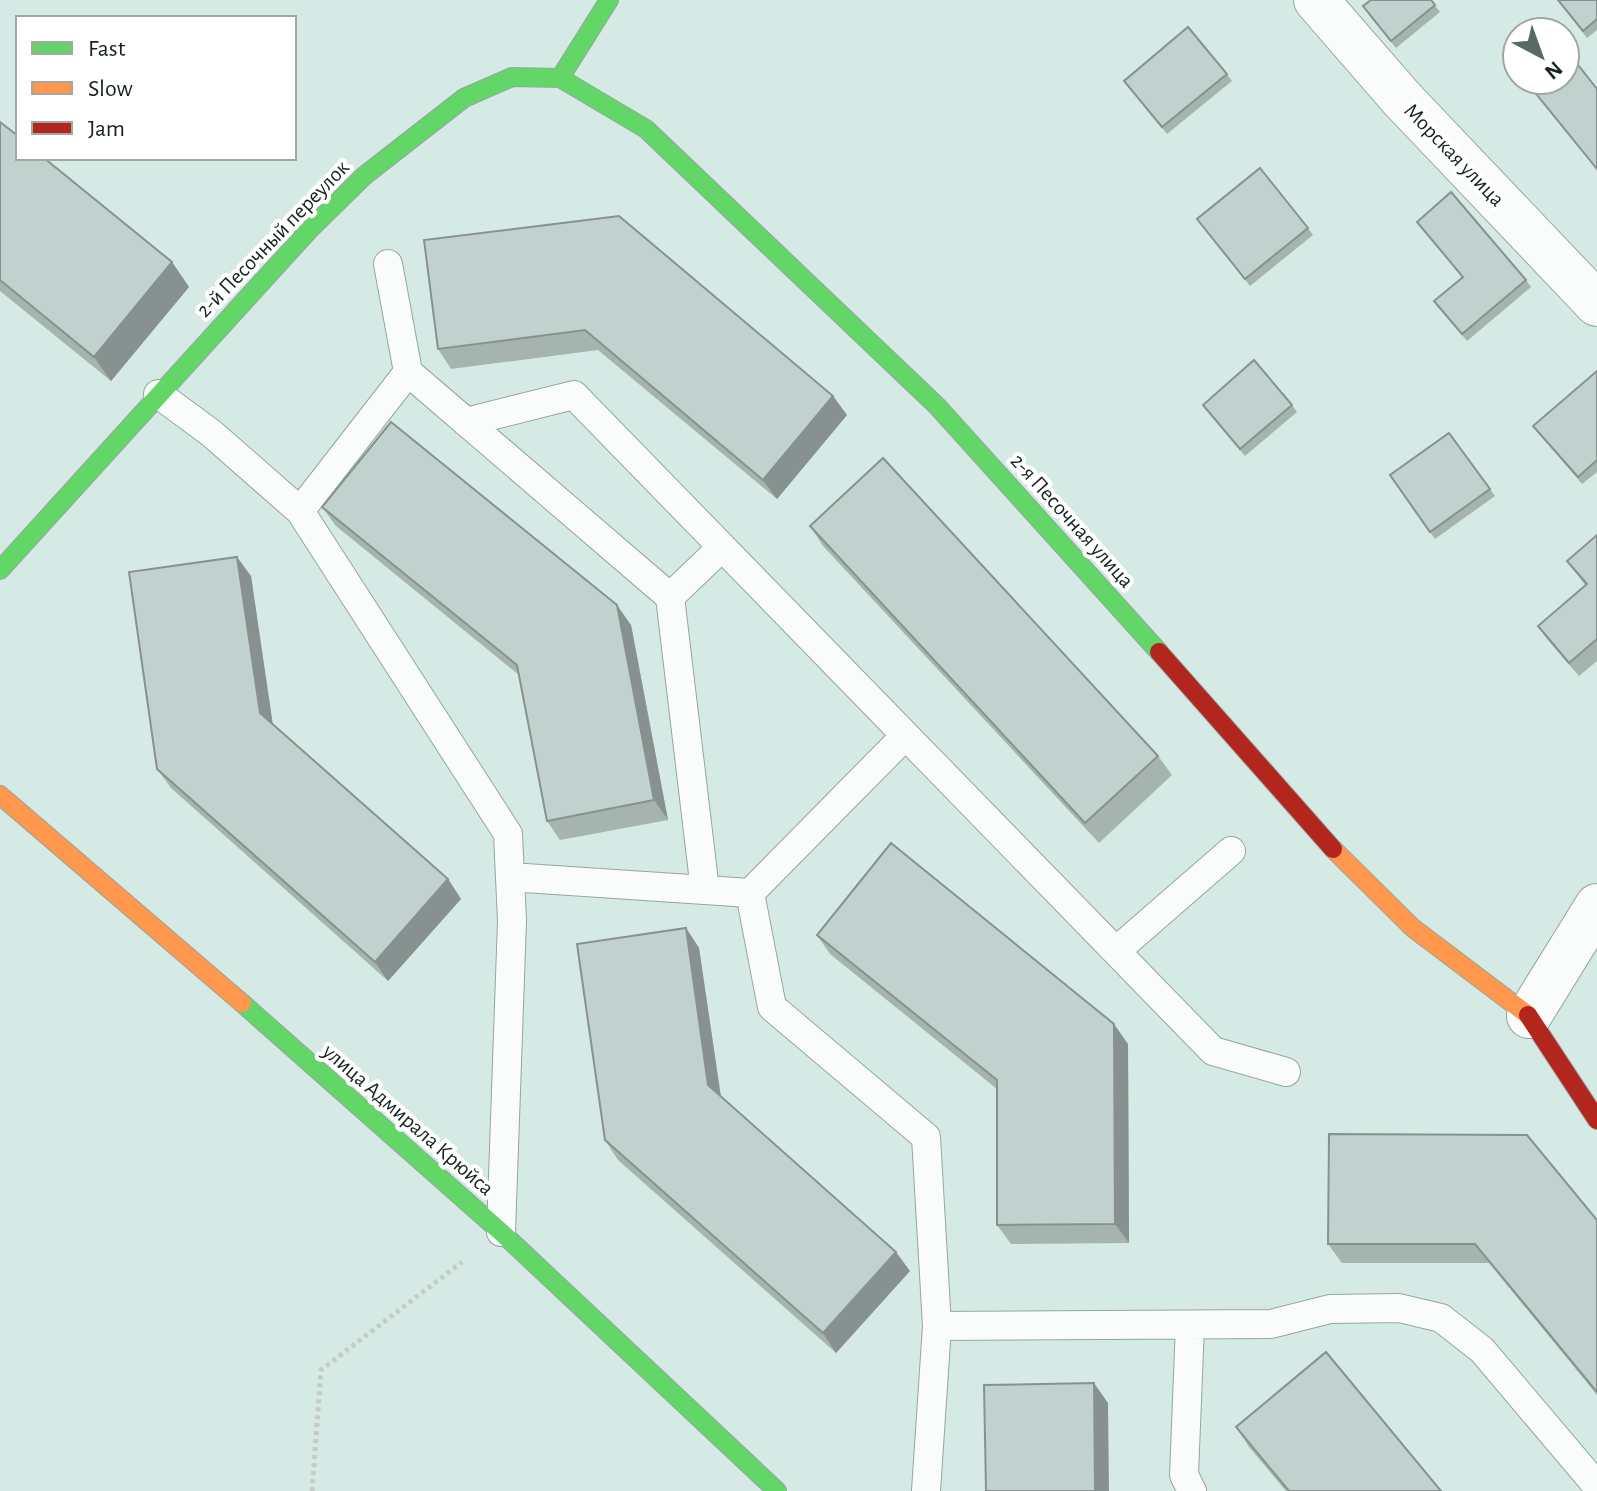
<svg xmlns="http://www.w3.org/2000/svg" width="1597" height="1491" viewBox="0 0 1597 1491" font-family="'Alegreya Sans',sans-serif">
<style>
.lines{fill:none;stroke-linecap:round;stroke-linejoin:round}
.lane-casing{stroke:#96a5a1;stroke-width:30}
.street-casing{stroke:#96a5a1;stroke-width:46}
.fast-casing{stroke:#96a5a1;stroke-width:20}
.slow-casing{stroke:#96a5a1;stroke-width:20}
.jam-casing{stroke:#96a5a1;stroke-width:20}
.path{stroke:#c5cbc9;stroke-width:5;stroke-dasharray:4 4;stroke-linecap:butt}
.lane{stroke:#f9fcfb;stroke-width:28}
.street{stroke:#f9fcfb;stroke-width:44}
.fast{stroke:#63d668;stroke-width:18}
.slow{stroke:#ff974d;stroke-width:18}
.jam{stroke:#b3261e;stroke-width:18}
.wall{fill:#a6b4b0}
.shaded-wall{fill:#879290}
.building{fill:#c1d1cd;stroke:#879290;stroke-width:2}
.labels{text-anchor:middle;stroke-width:8;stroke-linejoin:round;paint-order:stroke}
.street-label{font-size:22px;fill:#162321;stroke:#fff}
</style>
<rect width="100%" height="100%" fill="#d6eae5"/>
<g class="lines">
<defs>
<path id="lane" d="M408 372 670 597 705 890
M158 394 211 433 300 511 508 834 512 921 501 1232
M466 422 574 395 1213 1051 1286 1072
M300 511 408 372 388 264
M670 597 722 547
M510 877 750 893 905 736
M750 893 772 1007 926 1137 937 1326
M1116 951 1231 851
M1190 1325 1184 1475 1192 1491
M926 1491 937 1326 1271 1324 1330 1309 1399 1308 1441 1318 1482 1350 1597 1486"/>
<path id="street" d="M1316 0 1402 99 1597 304
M1529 1016 1597 906"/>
<path id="fast" d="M560 78 646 129 937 406 1159 652
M0 570 311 228 364 176 464 98 512 77 560 78 609 0
M242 1003 501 1232 777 1491"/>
<path id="slow" d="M0 795 242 1003
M1333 849 1413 928 1528 1015"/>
<path id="jam" d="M1159 652 1333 849
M1528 1015 1597 1120"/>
</defs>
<use href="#lane" class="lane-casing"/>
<use href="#street" class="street-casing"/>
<use href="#fast" class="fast-casing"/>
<use href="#slow" class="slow-casing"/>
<use href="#jam" class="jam-casing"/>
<path class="path" d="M312 1491 321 1370 462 1262"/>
<use href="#lane" class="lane"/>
<use href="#street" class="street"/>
<use href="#fast" class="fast"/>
<use href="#slow" class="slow"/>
<use href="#jam" class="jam"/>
</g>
<path class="wall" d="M1431 0 1440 12 1396 48 1368 14Z
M1558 0H1597V30L1587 38Z
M1227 74 1232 81 1167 134 1124 81Z
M0 122 172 262 189 287 111 381 0 291Z
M619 216 833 396 847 415 777 499 598 350 451 369 438 349Z
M1197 219 1308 228 1313 235 1250 286Z
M1417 222 1526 280 1531 287 1467 341 1434 301 1463 277Z
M1597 371V472L1582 484 1533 426Z
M1203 405H1292L1297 412 1245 456Z
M1449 433 1495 496 1435 539 1390 475Z
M322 507 631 625 668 820 560 840 547 821 519 675 336 526Z
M810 526 1158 756 1172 775 1099 843 823 546Z
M1597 535V661L1579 676 1548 640 1538 626 1585 585 1567 561Z
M251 576 272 724 448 879 461 899 388 981 171 788 157 769Z
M686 928 699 948 721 1096 910 1271 836 1353 618 1160 605 1140Z
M817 935 1128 1044 1129 1243 1011 1244 997 1225V1089L830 954Z
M1597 1220V1395L1489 1263H1342L1328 1244Z
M1236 1427 1441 1491H1286L1249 1447Z"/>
<path class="shaded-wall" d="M172 262 189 287 111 381 94 357Z
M833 396 847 415 777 499 763 480Z
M237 557 251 576 274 732 260 713Z
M617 605 631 625 668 820 654 800Z
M448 879 461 899 388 981 375 962Z
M686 928 699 948 722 1105 708 1085Z
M1114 1024 1128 1044 1129 1243 1115 1224Z
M896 1252 910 1271 836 1353 823 1333Z
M1094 1383 1108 1403 1109 1491H1095Z"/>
<path class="building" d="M1371 0H1431L1435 5 1391 41 1363 6Z
M1558 0H1597V19L1583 31Z
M1188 27 1227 74 1162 127 1124 81Z
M1568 52 1597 89V169L1528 84 1533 80H1565V54Z
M0 122 18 136V158H44L172 262 94 357 0 280Z
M1260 168 1308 228 1245 279 1197 219Z
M1451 192 1526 280 1462 334 1434 301 1463 277 1417 222Z
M619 216 833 396 763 480 585 330 438 349 424 240Z
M1254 360 1292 405 1240 449 1203 405Z
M1597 371V460L1578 477 1533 426Z
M391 422 617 605 654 800 547 821 517 665 322 507Z
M1449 433 1490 489 1430 532 1390 475Z
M883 458 1158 756 1085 823 810 526Z
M1597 535V639L1569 663 1538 626 1587 584 1567 561Z
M237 557 260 713 448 879 375 962 157 769 129 572Z
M891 843 1114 1024 1115 1224 997 1225V1080L817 935Z
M686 928 708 1085 896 1252 823 1333 605 1140 577 944Z
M1329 1134 1527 1135 1597 1220V1392L1475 1244H1328Z
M1326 1352 1441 1491H1289L1236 1427Z
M1094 1383 1095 1491H986L984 1385Z"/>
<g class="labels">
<g class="street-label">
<text transform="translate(1455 154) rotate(46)" y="8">Морская улица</text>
<text transform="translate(272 238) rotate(-46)" y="8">2-й Песочный переулок</text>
<text transform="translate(1073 520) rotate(48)" y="8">2-я Песочная улица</text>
<text transform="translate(409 1119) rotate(41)" y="8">улица Адмирала Крюйса</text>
</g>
</g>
<rect x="16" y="16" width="280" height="144" fill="#ffffff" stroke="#a2a7a6" stroke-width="2"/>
<rect x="32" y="42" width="40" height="12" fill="#63d668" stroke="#a2a7a6" stroke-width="2"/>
<text x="88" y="56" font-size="24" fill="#162321">Fast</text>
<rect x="32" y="82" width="40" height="12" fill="#ff974d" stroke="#a2a7a6" stroke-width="2"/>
<text x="88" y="96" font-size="24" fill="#162321">Slow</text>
<rect x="32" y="122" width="40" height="12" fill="#b3261e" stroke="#a2a7a6" stroke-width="2"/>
<text x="88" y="136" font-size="24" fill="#162321">Jam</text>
<g transform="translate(1541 56) rotate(139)"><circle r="38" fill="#ffffff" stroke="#a2a7a6" stroke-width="2"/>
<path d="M0-6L14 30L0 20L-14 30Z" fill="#596966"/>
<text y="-12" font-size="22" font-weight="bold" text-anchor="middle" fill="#162321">N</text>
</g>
</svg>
